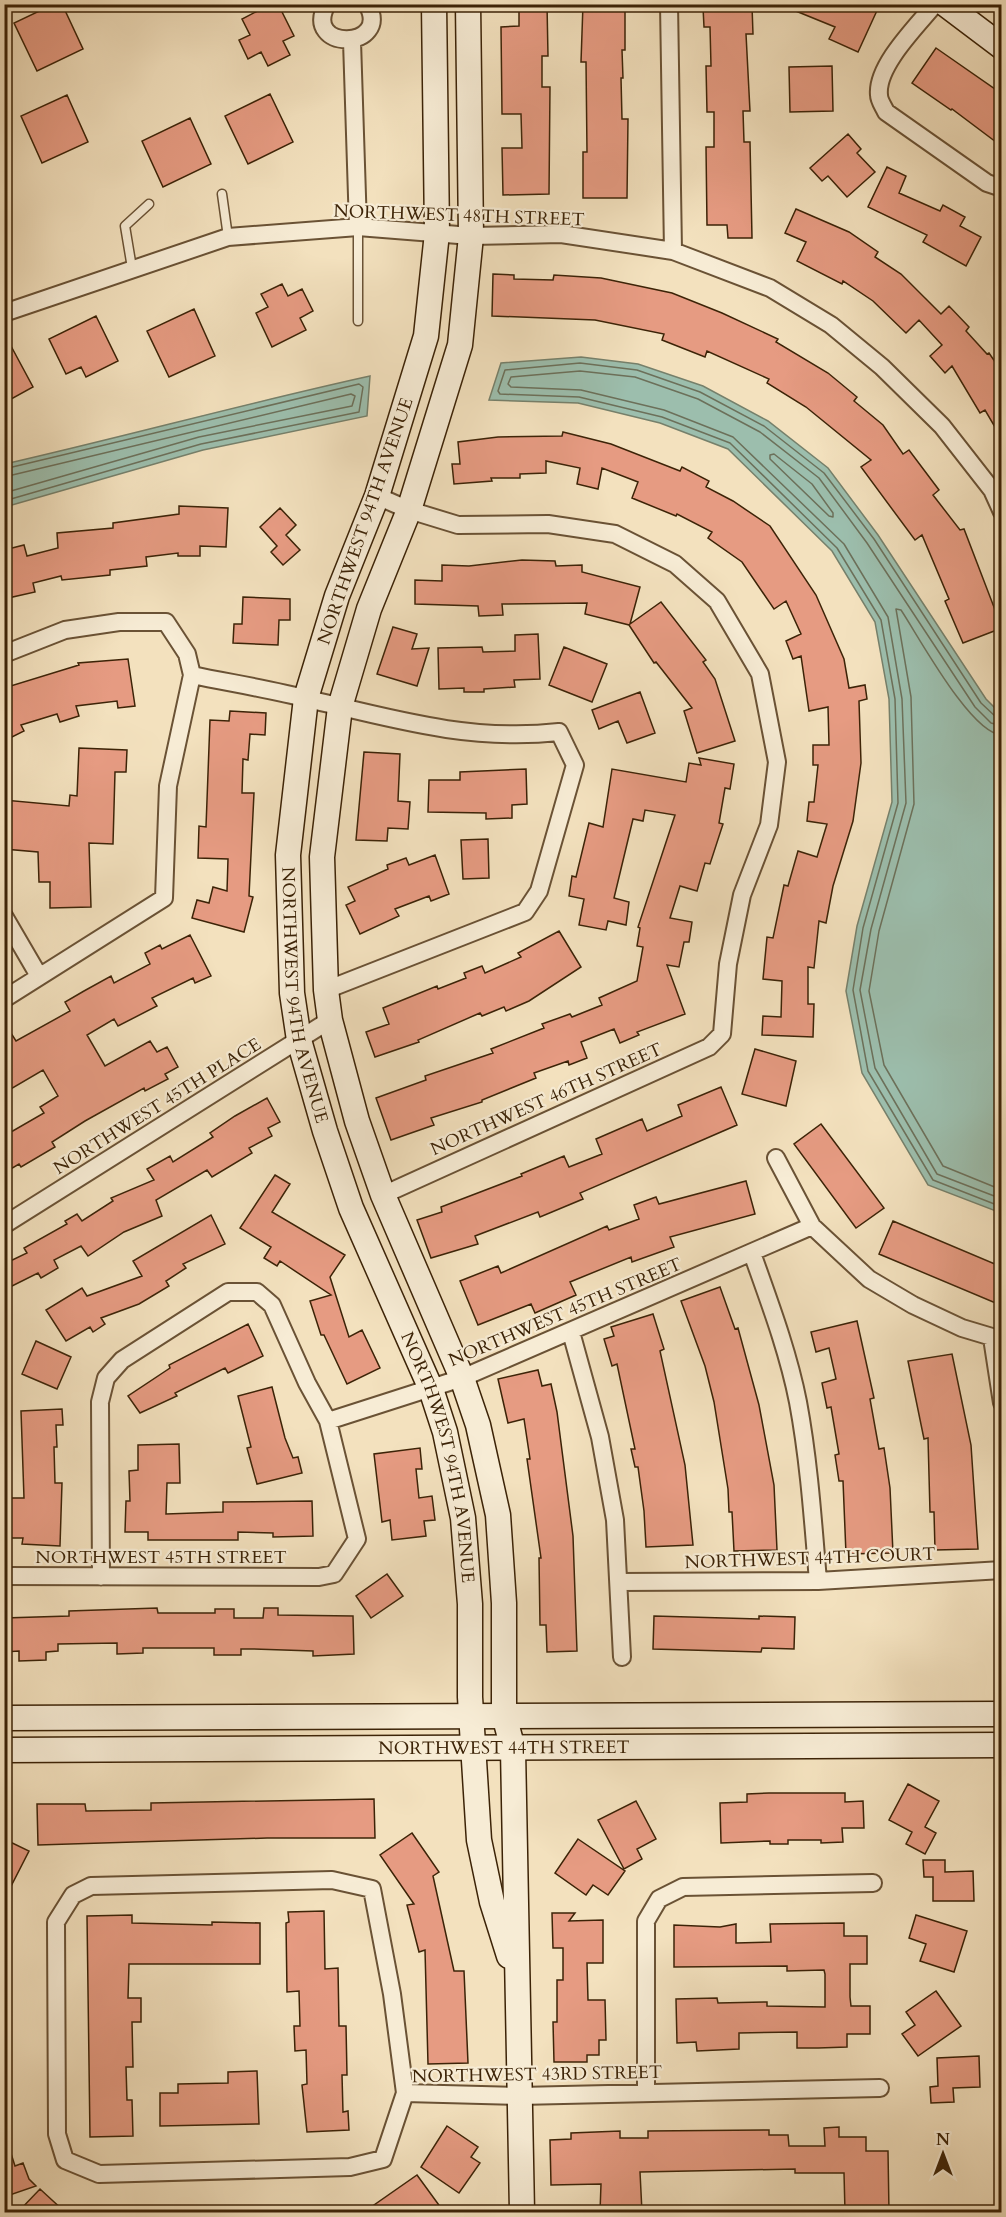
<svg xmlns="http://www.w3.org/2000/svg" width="1006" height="2217" viewBox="0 0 1006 2217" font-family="Cardo,serif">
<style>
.water{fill:#9cbead;stroke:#76806b;stroke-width:1.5}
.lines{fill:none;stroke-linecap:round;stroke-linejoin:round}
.shore{stroke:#6c705a;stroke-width:1.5}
.building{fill:#e69b82;stroke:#3c2307;stroke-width:1.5}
.lane-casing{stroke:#6a5235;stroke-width:11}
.street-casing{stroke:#6a5235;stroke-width:20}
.secondary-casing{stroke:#3c2307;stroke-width:27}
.lane{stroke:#f7ecd5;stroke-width:8}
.street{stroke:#f7ecd5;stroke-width:16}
.secondary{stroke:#f7ecd5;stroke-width:24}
.labels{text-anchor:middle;stroke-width:4.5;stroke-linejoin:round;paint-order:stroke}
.street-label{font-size:18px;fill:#3c2307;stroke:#f7ecd5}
</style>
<rect width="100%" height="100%" fill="#f3e1be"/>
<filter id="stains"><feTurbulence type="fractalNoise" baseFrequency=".00333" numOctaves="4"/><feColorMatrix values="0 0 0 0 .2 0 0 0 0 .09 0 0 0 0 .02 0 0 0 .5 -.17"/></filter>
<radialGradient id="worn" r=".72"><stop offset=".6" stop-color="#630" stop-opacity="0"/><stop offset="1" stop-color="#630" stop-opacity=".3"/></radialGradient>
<path class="water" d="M581 357 638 364 703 386 768 421 828 468 878 535 986 699 1001 714V1213L928 1185 862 1073 846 991 857 926 892 802 889 699 875 622 832 551 728 449 660 423 578 403 489 400 501 363Z
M370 376 367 416 203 450 5 507V464C127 436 247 403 370 376Z"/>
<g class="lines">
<path class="shore" d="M774 454 812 484 833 513V517L829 516 770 459V455Z
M4 469 359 384 363 387 359 412 201 444 4 501
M4 477 351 394 355 396 352 406 199 437 4 493
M1002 718 996 717 981 703 874 539 824 473 764 426 700 392 637 370 580 363 505 370 498 391 500 394 579 397 662 417 730 443 837 548 881 620 895 699 898 803 863 928 853 990 868 1071 933 1180 1002 1207
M1002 726 991 723 975 707 867 543 819 478 760 432 698 399 635 377 580 371 511 377 508 384 511 387 581 390 664 410 733 437 844 544 888 617 902 699 906 803 871 929 860 990 875 1068 937 1174 1002 1199
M1002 735C971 734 919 637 901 610L896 609 911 697 914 804 879 931 869 991 884 1065 943 1166 1002 1190"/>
</g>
<path class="building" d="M54 4H62L83 49 37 71 14 23Z
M271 4H278L294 36 283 41 290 55 268 66 261 52 248 59 239 40 250 35 242 19Z
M519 4H547L548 56H542V87H550L549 194 503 195 502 148H522L521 114H502L501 27 519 26Z
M583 4H625V50H622L623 78H621L622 119H628L627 198H583V152H587L586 62H581Z
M880 4 858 52 829 39 835 27 781 5Z
M752 6 753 34H746L750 111H743L744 142H750L752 238H728L727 225H707L706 147H714V112H707L706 66H711L710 27H704L703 7Z
M936 48 1002 94V134L996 142 952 109 951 110 912 83Z
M832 66 833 111 790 112 789 67Z
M270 94 293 142 248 164 225 116Z
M67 95 88 142 42 163 21 116Z
M190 118 211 164 163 187 142 141Z
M848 134 861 149 857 153 875 172 847 197 828 176 822 181 810 168Z
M887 167 906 176 899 193 940 211 943 205 965 217 960 226 981 237 966 266 923 242 927 235 868 207Z
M796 209 849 232 878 252 875 257 901 274 941 314 949 306 969 327 966 331 987 354 989 353 1002 372V439L985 410 980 413 952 366 945 373 930 356 942 345 919 320 906 333 873 301 843 281 842 284 797 261 806 242 785 233Z
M493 274 514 275V279L553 280 554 275 601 278 672 293 722 313 778 339 776 342 828 373 857 397 854 401 883 425 903 454 909 450 939 490 933 495 960 530 964 529 1002 628 963 643 945 601 949 599 922 535 915 540 861 467 871 460 806 407 767 383 769 379 707 351 705 357 662 340 664 334 595 320 492 316Z
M282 284 288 296 302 289 313 311 300 318 306 330 272 347 256 313 268 307 261 294Z
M194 309 215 356 169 377 147 331Z
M96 316 118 361 86 377 81 367 66 374 49 339Z
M4 333 33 387 4 403Z
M563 432 611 444 680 471 682 467 709 481 706 487 733 501 770 526 816 595 844 659 849 688 865 685 867 699 859 701 861 763 853 821 833 886 826 923 819 921 814 968 808 967V1004H814L813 1037 762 1035 763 1016 781 1017 782 981 763 979 767 937 773 938 784 885 788 886 798 851 817 857 827 824 807 821 809 802H814L818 765H813V745H829L828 707 809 711 801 656 793 659 786 641 801 634 786 601 774 609 742 562 708 538 712 532 677 514 676 516 632 498 638 482 602 468 598 489 577 484 580 468 546 461V473L520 474V478H491L492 481 454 484 452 464H460L458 442 498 437 562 436Z
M179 506 228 508 226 547 200 546V556H178V553L146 557 147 566 110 570V575L62 580 61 576 33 583 35 592 8 598 4 584V550L24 545 27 556 58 548 57 533 113 528V523L179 514Z
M280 508 296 525 286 535 300 550 283 565 271 552 277 546 260 527Z
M522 560 555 561 556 566 582 565V572L640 587 630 624 661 602 706 660 703 662 715 679 735 741 697 753 684 711 692 708 656 662 654 663 629 625 585 614 587 603 502 604 503 615 479 616 478 606 415 604V580L442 581V565L469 566Z
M243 597 290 599V620H279L278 645 233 643 234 624H242Z
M393 627 417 634 412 649 429 648 417 686 377 674Z
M538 634 540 679 514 680 515 687 484 689V692H464V688L439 689 438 648 482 647 483 652 515 651V635Z
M564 647 607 664 592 702 549 685Z
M128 659 135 706 118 708 117 701 76 706 79 716 60 722 57 714 21 725 24 731 4 741V688L79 665 78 663Z
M640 692 655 733 627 743 618 721 599 729 592 710Z
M230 711 266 713 265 735 250 734 248 760 243 759 242 793H254L249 896 253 897 244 932 192 918 197 900 209 903 213 887 227 891 228 859 198 858 199 826 206 827 210 720 229 721Z
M79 748 127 750 126 772H115L113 844 89 843 91 907 50 908V882H39L38 852 4 849V800L69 806 70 795 77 796Z
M364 752 400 754 398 801 410 802 408 829 388 828 387 841 356 840Z
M699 758 734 764 730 789 725 788 719 823 723 824 710 864 705 863 697 891 680 886 670 918 692 922 689 942H684L679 967 667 965 685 1014 637 1032 639 1035 620 1043 614 1029 581 1042 587 1058 569 1065 568 1061 534 1073 536 1078 482 1100V1102L431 1118 434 1125 391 1140 376 1098 426 1080 425 1076 493 1053 491 1049 544 1028 542 1024 570 1014 572 1017 602 1005 599 998 637 981 643 947 637 946 640 928 638 927 675 815 645 810 643 821 633 819 614 898 629 902 626 925 608 921 606 930 579 925 584 899 569 896 572 876 576 877 589 823 603 827 612 769 686 782 689 763 701 765Z
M526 769 527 804 512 805V818L486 819V813L428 812 429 780H460V772Z
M488 839 489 878 463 879 461 840Z
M435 855 449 894 431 901 429 896 395 909 399 916 360 934 346 905 355 901 348 887 388 869 387 865 406 858 409 865Z
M559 931 581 967 529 1001 506 1011 504 1007 482 1016 480 1013 418 1040 419 1042 375 1057 366 1032 389 1024 383 1008 437 986 438 989 466 978 464 973 482 966 485 973 521 957 518 953Z
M190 935 211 976 195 983 193 978 152 998 157 1006 118 1026 114 1019 87 1035 105 1066 150 1041 157 1052 167 1047 178 1067 165 1074 168 1079 145 1091 144 1088 85 1121 52 1142 55 1147 21 1167 19 1164 4 1173V1136L44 1113 40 1107 58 1096 43 1070 4 1093V1022L16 1041 70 1011 65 1002 84 991 111 976 114 983 150 964 145 953 160 945 162 949Z
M755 1049 796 1061 786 1106 742 1094Z
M721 1087 737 1125 580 1193 583 1199 540 1217 538 1212 475 1236 478 1244 431 1258 417 1220 442 1212 441 1207 522 1176 521 1174 564 1156 569 1167 602 1154 596 1139 642 1119 647 1131 682 1116 678 1105Z
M267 1098 280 1122 268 1128 272 1136 249 1148 252 1153 212 1177 207 1170 156 1200 162 1216 124 1232 88 1256 81 1246 54 1260 58 1268 41 1278 38 1273 4 1290V1264L27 1253 24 1248 67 1224 65 1221 77 1214 82 1221 113 1201 111 1198 154 1180 147 1169 170 1156 173 1162 213 1137 210 1133 235 1116Z
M821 1124 884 1208 856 1228 794 1144Z
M275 1175 290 1184 272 1212 345 1255 330 1277 349 1337 362 1330 380 1368 347 1384 324 1335H321L310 1301 331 1295 280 1261 277 1266 264 1258 271 1247 240 1228Z
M746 1181 755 1214 670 1237 674 1247 632 1262 631 1257 570 1282 576 1295 535 1313 531 1304 478 1325 460 1281 498 1266 501 1273 607 1226 609 1230 639 1219 634 1205 656 1197 659 1204Z
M211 1215 225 1244 183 1264 186 1268 166 1281 169 1286 139 1304 101 1318 105 1324 93 1332 90 1327 66 1341 46 1310 82 1288 87 1296 142 1276 133 1261Z
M893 1221 1002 1267V1296L998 1304 879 1254Z
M720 1287 735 1329 738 1328 759 1405 774 1485 777 1550 734 1551 732 1512H729L728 1489 714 1402 705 1366 681 1301Z
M653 1314 664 1349 660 1351 685 1465 693 1545 646 1547 644 1511 638 1467H635L631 1449H635L617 1364 612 1366 604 1339 614 1336 611 1327Z
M857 1321 874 1398 870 1399 879 1449 884 1448 890 1488 893 1553 846 1554 843 1481H839L835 1455 839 1454 831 1407 827 1408 822 1383 836 1379 829 1348 816 1352 811 1332Z
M248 1324 263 1356 228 1373 225 1368 175 1393 177 1396 140 1413 128 1396 170 1368 169 1365Z
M36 1341 71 1357 57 1389 22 1374Z
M952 1354 971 1445 978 1549 935 1550 934 1512H930L928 1438 924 1439 908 1361Z
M538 1370 542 1386 551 1384 557 1412 573 1536 577 1651 547 1652 546 1625H540L539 1558H541L527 1459H530L524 1419 508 1423 498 1379Z
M272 1387 285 1438 293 1458 298 1457 302 1473 257 1484 247 1448 251 1447 238 1396Z
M62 1409 63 1425H56L57 1447H54L55 1483H62L60 1546 22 1544 23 1538H4V1498H24L21 1411Z
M179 1444 180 1483H167L166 1514 223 1512V1502L312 1501 313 1536 273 1537V1533L238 1532V1540H148V1532H125L126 1501H130L129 1471 138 1470V1445Z
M420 1448 422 1469H416L419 1498 432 1496 435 1520 424 1521 426 1536 392 1540 390 1520 382 1522 374 1454Z
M387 1574 403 1596 371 1618 356 1596Z
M157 1608 158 1613H215V1609H234V1618H263L264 1608H278V1615L353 1616 354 1654 313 1656V1651L254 1649H241V1655H214V1648H143V1653L117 1654V1643L58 1644V1651L46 1652V1660L19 1661V1651L4 1652V1618L69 1616V1611Z
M654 1616 759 1619V1616L795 1617 794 1649 762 1648 761 1652 653 1649Z
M908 1784 939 1801 925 1827 936 1833 925 1854 906 1844 912 1832 889 1820Z
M769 1793H845V1802L863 1801 864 1828H842L843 1842 821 1843V1840H788V1844H770V1841L721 1843 720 1803 747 1802V1794Z
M374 1799 375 1838H267L38 1845 37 1804H85L86 1811 151 1810V1803Z
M636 1801 656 1839 637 1849 642 1859 624 1869 598 1820Z
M412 1833 439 1872 433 1876 454 1971H464L468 2063 428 2064 425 1950 419 1952 407 1905 414 1904 380 1855Z
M4 1839 29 1851 4 1900Z
M578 1839 625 1871 608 1895 593 1885 586 1895 555 1873Z
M923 1860H945V1872L973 1871 974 1901H933V1877H924Z
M324 1911 325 1969 338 1968 339 2026H346L347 2075H342L343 2112 348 2111 349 2130 307 2132 302 2085 307 2084 306 2050 295 2051 294 2026H300L299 1991 287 1992 286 1923 289 1922 288 1912Z
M552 1913H575L569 1921 603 1920V1963H587L588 2000H605L606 2040H599V2055H587V2062H554L553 2022H557V1980H563V1948H553Z
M132 1915V1923L212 1925V1922L260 1923V1964H129L128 1998H141V2022H132L133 2067H126L127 2100H132L133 2136 90 2137 87 1916Z
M916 1915 967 1931 954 1972 920 1961 926 1944 909 1938Z
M844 1923V1936H867V1964H850V1997L851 2006H870V2034H847V2047L818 2048H797V2032L739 2033V2049L697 2051 696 2042 677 2043 676 1999 717 1998 718 2003 767 2002V2006L825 2007V1974L824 1970 787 1971V1966L674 1967V1925L720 1927 736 1924V1943L771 1942 770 1924Z
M936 1991 961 2026 918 2056 902 2034 915 2025 906 2012Z
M979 2056 980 2087 953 2088 954 2102 931 2103 930 2087 938 2086 937 2058Z
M257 2071 259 2124 160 2126V2093H178V2084L228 2083V2072Z
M447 2126 478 2147 471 2157 480 2163 459 2193 421 2167Z
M839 2127V2137H866V2151H888L889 2212H845L844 2173H795V2169L640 2172 642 2212H600L601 2184 551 2185 550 2140 571 2139V2133L620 2131V2138H648V2131L769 2130V2135H788L789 2146H825L824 2128Z
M7 2141 15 2166 23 2163 29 2179 36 2186 4 2197V2142Z
M417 2175 444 2212H364Z
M40 2189 65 2212H18Z"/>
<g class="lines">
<defs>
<path id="lane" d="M222 194 228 237
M358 227V321
M132 268 125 226 149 204"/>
<path id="street" d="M327 4C301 52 393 50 367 4
M669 4 673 251
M935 4C917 26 876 66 879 95 879 101 884 107 886 112L987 183 1002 188
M352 41 358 227
M4 313 228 237 358 227 471 236 561 234 673 251 770 288 831 325 882 367 942 426 992 490 1002 512
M377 496 409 510 458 525 548 524 615 534 675 564 717 601 760 674 777 762 769 825 742 895 728 964 722 1034 709 1047 383 1195
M4 654 65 630 119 622H166L187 654 192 675 168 786 164 898 4 999
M192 675C230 683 270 689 308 699 393 719 471 742 559 732L575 765 539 891 525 912 326 990
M4 916 39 976
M776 1158 812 1226 869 1279 913 1305 962 1328 1002 1340
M4 1225 330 1020
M752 1253C769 1301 788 1351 798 1402 809 1461 813 1521 818 1581
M571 1332 600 1437 615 1520 622 1657
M992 1338 1002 1403
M328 1421 462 1378 812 1226
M4 1576 319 1577 334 1574 357 1539 328 1421 307 1383 272 1305 257 1292H228L122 1360 106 1378 100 1402 101 1577
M619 1582 818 1581 1002 1570
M646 2092V1921L659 1899 683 1887 873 1883
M405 2093 392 1994 372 1889 332 1880 91 1886 73 1895 56 1922 57 2134 65 2160 99 2174 350 2167 383 2159 405 2093 519 2096 880 2088"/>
<g id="secondary">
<path id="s1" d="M434 4 437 233 426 336 377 496 337 596 306 698 288 855 292 993 299 1040 325 1131 351 1208 431 1389 445 1432 463 1518 470 1604V1697L479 1840 492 1902 509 1956"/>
<path d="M468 4 471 236 460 345 409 510 369 609 340 707 322 857 326 990 330 1020 357 1121 383 1195 462 1378 478 1425 498 1515 504 1603V1715L513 1749 522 2212"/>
<path d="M945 4 1002 47"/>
<path d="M4 1718 1002 1714"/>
<path id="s2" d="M4 1750 1002 1745"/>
</g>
</defs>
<use href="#lane" class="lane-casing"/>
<use href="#street" class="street-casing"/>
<use href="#secondary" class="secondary-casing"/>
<use href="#lane" class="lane"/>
<use href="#street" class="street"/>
<use href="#secondary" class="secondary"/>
</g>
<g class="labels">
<g class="street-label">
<text transform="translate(459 215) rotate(2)" y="6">NORTHWEST 48TH STREET</text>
<text transform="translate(365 521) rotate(-71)" y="6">NORTHWEST 94TH AVENUE</text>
<text dy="6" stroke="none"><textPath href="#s1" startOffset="1014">NORTHWEST 94TH AVENUE</textPath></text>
<text transform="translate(546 1099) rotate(-24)" y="6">NORTHWEST 46TH STREET</text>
<text transform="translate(157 1106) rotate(-32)" y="6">NORTHWEST 45TH PLACE</text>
<text transform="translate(565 1312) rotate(-23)" y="6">NORTHWEST 45TH STREET</text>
<text dy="6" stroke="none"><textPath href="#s1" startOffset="1500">NORTHWEST 94TH AVENUE</textPath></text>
<text x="161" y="1563">NORTHWEST 45TH STREET</text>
<text transform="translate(810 1558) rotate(-2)" y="6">NORTHWEST 44TH COURT</text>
<text dy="6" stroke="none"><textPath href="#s2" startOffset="500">NORTHWEST 44TH STREET</textPath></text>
<text transform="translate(537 2074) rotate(-1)" y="6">NORTHWEST 43RD STREET</text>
</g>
</g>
<rect width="1006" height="2217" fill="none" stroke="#f3e1be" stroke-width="24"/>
<rect x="6" y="6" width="994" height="2205" fill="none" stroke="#3c2307" stroke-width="3"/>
<rect x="12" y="12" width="982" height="2193" fill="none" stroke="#3c2307" stroke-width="1.5"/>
<g transform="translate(943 2154)" stroke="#f7ecd5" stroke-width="4.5" paint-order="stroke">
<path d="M0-4.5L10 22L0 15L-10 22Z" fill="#3c2307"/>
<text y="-9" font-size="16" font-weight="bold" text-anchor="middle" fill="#3c2307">N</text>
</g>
<rect width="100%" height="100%" filter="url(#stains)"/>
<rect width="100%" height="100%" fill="url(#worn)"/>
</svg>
